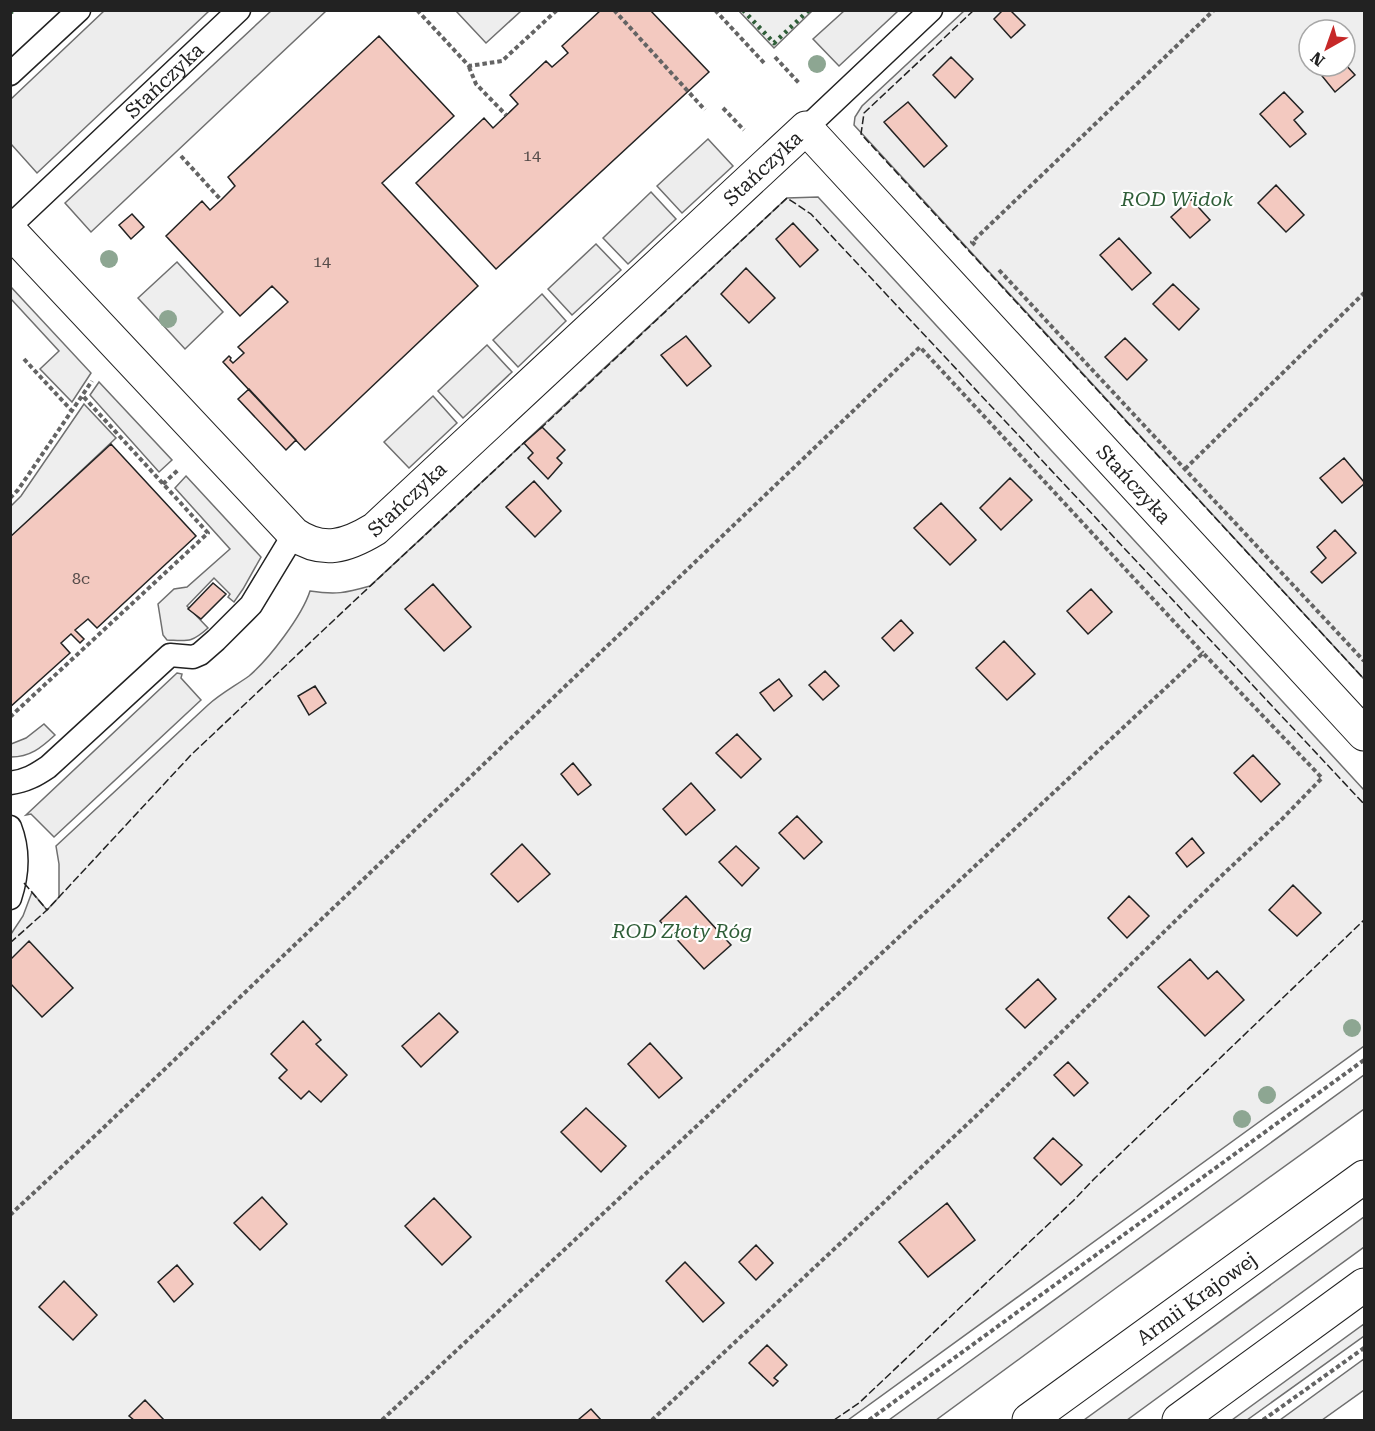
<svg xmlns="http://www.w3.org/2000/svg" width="1375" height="1431" viewBox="0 0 1375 1431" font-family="'Roboto Serif',serif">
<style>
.green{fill:#eee;stroke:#6f6f6f;stroke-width:1.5;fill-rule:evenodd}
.parking{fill:#ededed;stroke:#6f6f6f;stroke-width:1.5}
.building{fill:#f3c9c0;stroke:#222;stroke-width:1.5}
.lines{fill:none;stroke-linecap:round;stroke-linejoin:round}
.service-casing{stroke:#222;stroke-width:25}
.minor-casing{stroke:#222;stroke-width:35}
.secondary-casing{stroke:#222;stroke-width:35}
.path{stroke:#646464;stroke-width:4;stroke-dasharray:4.5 3;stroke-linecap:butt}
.service{stroke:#fff;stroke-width:22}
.minor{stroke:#fff;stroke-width:33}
.secondary{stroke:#fff;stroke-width:33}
.hedge{stroke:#2f5e38;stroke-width:4.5;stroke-dasharray:3 4.5;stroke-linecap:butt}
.fence{stroke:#222;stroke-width:1.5;stroke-dasharray:8 3;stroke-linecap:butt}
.tree{fill:#8da692}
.labels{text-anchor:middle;stroke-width:4.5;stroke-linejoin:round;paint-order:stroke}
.number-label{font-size:16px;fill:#564c4a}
.street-label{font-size:20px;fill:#222;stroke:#fff}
.park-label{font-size:20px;font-style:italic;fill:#2f5e38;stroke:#fff}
</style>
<rect width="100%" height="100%" fill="#fff"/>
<path class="green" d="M456 11H521L486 43Z
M739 11H812L774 48Z
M964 11H1364V679L854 125 855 117 862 106ZM1309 30H1345V66H1309Z
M818 197 1364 790V1046L848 1420H11V934L23 916 32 892 47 910 59 897V864L56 846C106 799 157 752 208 705 220 694 235 686 249 676 269 659 302 616 310 591 336 595 345 593 370 586L787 198Z
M177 262 223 312 185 349 138 298Z
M11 287 91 373 72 402 40 369 59 351 11 299Z
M99 382 172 460 159 472 90 395Z
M84 404 116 438 11 537V506L21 496Z
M186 476 261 557 243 589 234 602 228 597 230 594 214 578 187 606 208 628C191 643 189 641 167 640L163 635 158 604 174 589 187 587 230 549 175 488Z
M44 724 55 735C41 748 30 757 11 757V744L26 738Z
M1364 1075V1109L1116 1288 936 1420H889Z
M1364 1217V1247L1127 1420H1084Z
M1364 1324V1336L1247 1420H1232Z
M1364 1359V1390L1322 1420H1280Z"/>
<path class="parking" d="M104 11H209L37 173 11 144V99Z
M271 11H326L91 232 65 203Z
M844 11H898L839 66 813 39Z
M708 139 733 166 682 213 657 186Z
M651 192 676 219 628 264 603 238Z
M596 244 621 270 572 315 548 289Z
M542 294 566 321 518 367 493 340Z
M487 345 512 372 463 418 438 391Z
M433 396 457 423 409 468 384 442Z
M177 673 182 674 181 678 201 700 54 837 31 814 26 815Z"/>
<path class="building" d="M601 10H650L709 72 496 269 416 183 484 118 493 128 518 104 510 95 546 61 552 67 568 53 562 46Z
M1003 10H1010L1025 25 1011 38 994 19Z
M379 36 454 116 382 183 478 286 305 450 223 362 229 356 231 358 230 360 233 363 244 353 238 347 288 302 272 286 240 316 166 236 202 201 210 210 221 200 235 186 228 177Z
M951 57 973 79 955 98 933 75Z
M1345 64 1355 75 1335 92 1314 66H1345Z
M1284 92 1303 112 1294 120 1306 134 1290 147 1260 114Z
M908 102 947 146 924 167 884 122Z
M1276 185 1304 215 1286 232 1258 203Z
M1191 199 1210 220 1190 238 1171 217Z
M132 214 144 227 131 239 119 225Z
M793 223 818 250 800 267 776 239Z
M1119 238 1151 273 1132 290 1100 255Z
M746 268 775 298 749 323 721 294Z
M1173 284 1199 309 1179 330 1153 304Z
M686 336 711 366 687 386 661 355Z
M1125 338 1147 360 1127 380 1105 357Z
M249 389 296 440 286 450 238 399Z
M542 427 565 450 557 458 562 463 548 479 528 458 533 453 524 443Z
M111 444 196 536 97 628 88 619 75 630 84 639 80 643 71 634 61 643 70 653 10 707V537Z
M1344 458 1364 482V484L1342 503 1320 478Z
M1010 478 1032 500 1001 530 980 508Z
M534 481 561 511 535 537 506 507Z
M941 503 976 540 950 565 914 528Z
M1335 530 1356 553 1322 583 1311 572 1326 558 1317 547Z
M213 583 226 594 201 619 188 609Z
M433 584 471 627 444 651 405 609Z
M1091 589 1112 612 1088 634 1067 611Z
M901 620 913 633 894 651 882 638Z
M1004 641 1035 674 1007 700 976 668Z
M825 671 839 686 823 700 809 685Z
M779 679 792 696 774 711 760 693Z
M315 686 326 703 309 715 298 696Z
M737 734 761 759 741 778 716 753Z
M1253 755 1280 784 1261 802 1234 773Z
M573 763 591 785 578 795 561 774Z
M691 783 715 810 686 835 663 809Z
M797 816 822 842 804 859 779 833Z
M1192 838 1204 853 1187 867 1176 853Z
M522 844 550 874 518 902 491 874Z
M736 846 759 868 742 886 719 862Z
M1293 885 1321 913 1297 936 1269 910Z
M686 896 731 945 704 969 660 921Z
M1129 896 1149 916 1127 938 1108 918Z
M29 941 73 988 42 1017 10 983V960Z
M1190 959 1208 979 1217 971 1244 1000 1205 1036 1158 987Z
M1038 979 1056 999 1025 1028 1006 1009Z
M439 1013 458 1032 421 1067 402 1046Z
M303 1021 321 1040 316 1044 347 1075 321 1102 309 1091 301 1099 279 1078 287 1070 271 1054Z
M650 1043 682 1078 659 1098 628 1064Z
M1068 1062 1088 1083 1074 1096 1054 1075Z
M586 1108 626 1146 601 1172 561 1132Z
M1053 1138 1082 1165 1061 1185 1034 1158Z
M262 1197 287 1224 260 1250 234 1223Z
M434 1198 471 1237 442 1265 405 1226Z
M947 1203 975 1240 928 1277 899 1242Z
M756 1245 773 1263 756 1280 739 1262Z
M685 1262 724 1303 703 1322 666 1281Z
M177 1265 193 1284 174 1302 158 1282Z
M64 1281 97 1315 73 1340 39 1307Z
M767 1345 787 1365 774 1378 778 1381 773 1386 749 1363Z
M145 1400 164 1420H134L129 1416Z
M591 1409 601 1420H578Z"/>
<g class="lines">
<defs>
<g id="service">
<path d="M10 74 79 10"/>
<path d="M806 128 931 10"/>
<path id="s1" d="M10 226 239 10"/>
<path d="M10 783C26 781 36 775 48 767L170 655 193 657 200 654 216 640 251 605 294 534"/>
<path d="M10 827C19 850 18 874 10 898"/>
</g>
<g id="minor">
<path id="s2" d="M10 231 294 534C323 554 347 546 375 529L806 128 1364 734"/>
</g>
<g id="secondary">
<path id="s3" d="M1029 1420 1364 1177"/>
<path d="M1179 1420 1364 1285"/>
</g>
</defs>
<use href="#service" class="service-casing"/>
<use href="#minor" class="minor-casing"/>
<use href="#secondary" class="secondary-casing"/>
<path class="path" d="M417 10 469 66 502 61 557 10
M614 10 705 110
M715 10 766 65
M775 57 799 83
M469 67 476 84 506 115
M723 108 744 130
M181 156 221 200
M975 245 972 242 1214 10
M999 270 1364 661
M24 359 72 411
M1185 469 1364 293
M163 484 178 470
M10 498 18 490 92 381
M10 717 208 533 82 395
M10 1215 100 1131 920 347 1203 653
M382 1420 1203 653 1322 778 1281 820 1217 880 977 1115 652 1420
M869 1420 1364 1060
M1263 1420 1364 1348"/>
<use href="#service" class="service"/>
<use href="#minor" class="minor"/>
<use href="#secondary" class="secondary"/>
<path class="hedge" d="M743 10 774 43 809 10
M10 13 14 10"/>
<path class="fence" d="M974 10 864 113 861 134 1364 679
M540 429 787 198 811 214 1364 804
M24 883 47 910
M10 943 47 910 191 755 351 604 526 441
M834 1420 859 1403 1073 1201 1095 1178 1364 920"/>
</g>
<g class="tree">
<circle cx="817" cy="64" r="9"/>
<circle cx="109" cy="259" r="9"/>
<circle cx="168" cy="319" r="9"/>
<circle cx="1352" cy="1028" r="9"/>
<circle cx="1267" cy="1095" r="9"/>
<circle cx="1242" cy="1119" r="9"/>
</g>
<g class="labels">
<g class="number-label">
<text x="532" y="161">14</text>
<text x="322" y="267">14</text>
<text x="81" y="584">8c</text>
</g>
<g class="street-label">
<text dy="7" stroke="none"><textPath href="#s1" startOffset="212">Stańczyka</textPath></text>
<text dy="7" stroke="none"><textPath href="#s2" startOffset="1032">Stańczyka</textPath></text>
<text dy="7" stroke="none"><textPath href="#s2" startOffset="1575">Stańczyka</textPath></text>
<text dy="7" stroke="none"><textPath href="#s2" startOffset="546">Stańczyka</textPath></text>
<text dy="7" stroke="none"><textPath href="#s3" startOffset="207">Armii Krajowej</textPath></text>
</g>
<g class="park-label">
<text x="1177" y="206">ROD Widok</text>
<text x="682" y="938">ROD Złoty Róg</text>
</g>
</g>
<rect width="1375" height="1431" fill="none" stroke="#222222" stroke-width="24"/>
<g transform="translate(1327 48) rotate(220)"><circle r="28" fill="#ffffff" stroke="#a7a7a7" stroke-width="1.5"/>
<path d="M0-4.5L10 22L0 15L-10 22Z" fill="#c62828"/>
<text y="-9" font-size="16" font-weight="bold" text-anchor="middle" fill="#222222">N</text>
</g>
</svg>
